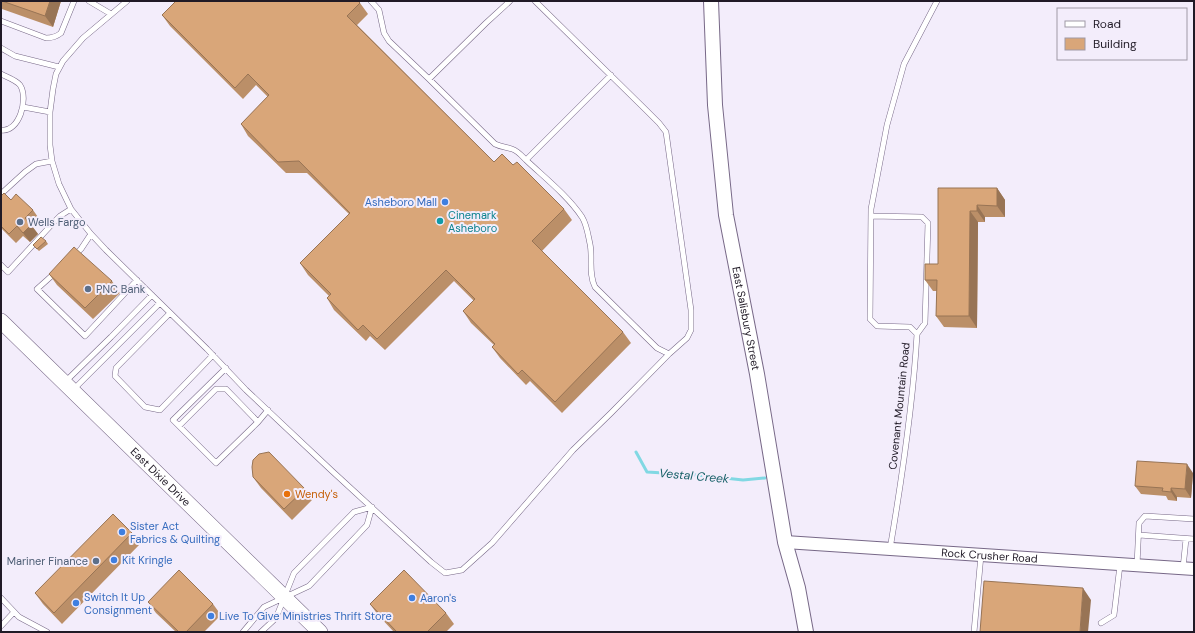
<svg xmlns="http://www.w3.org/2000/svg" width="1195" height="633" viewBox="0 0 1195 633" font-family="'DM Sans',sans-serif">
<style>
.lines{fill:none;stroke-linecap:round;stroke-linejoin:round}
.stream{stroke:#81d8e3;stroke-width:3}
.service-casing{stroke:#776887;stroke-width:6}
.tertiary-casing{stroke:#776887;stroke-width:14}
.secondary-casing{stroke:#776887;stroke-width:16}
.primary-casing{stroke:#776887;stroke-width:16}
.service{stroke:#fff;stroke-width:5}
.tertiary{stroke:#fff;stroke-width:12}
.secondary{stroke:#fff;stroke-width:14}
.primary{stroke:#fff;stroke-width:15}
.wall{fill:#bb8f68}
.shaded-wall{fill:#987455}
.building{fill:#d9a679;stroke:#987455}
.shop-dot{fill:#3f7fe0;stroke:#f3edfb;stroke-width:1.5}
.culture-dot{fill:#0f9aa8;stroke:#f3edfb;stroke-width:1.5}
.service-dot{fill:#5c6f8a;stroke:#f3edfb;stroke-width:1.5}
.food-dot{fill:#e8710a;stroke:#f3edfb;stroke-width:1.5}
.labels{text-anchor:middle;stroke-width:4;stroke-linejoin:round;paint-order:stroke}
.shop-label{font-size:11px;fill:#366cbe;stroke:#f3edfb;text-anchor:start}
.culture-label{font-size:11px;fill:#0d838f;stroke:#f3edfb;text-anchor:start}
.service-label{font-size:11px;fill:#4e5e75;stroke:#f3edfb;text-anchor:start}
.street-label{font-size:11px;fill:#201a26;stroke:#f3edfb}
.food-label{font-size:11px;fill:#c56008;stroke:#f3edfb;text-anchor:start}
.water-label{font-size:12px;font-style:italic;fill:#176068;stroke:#f3edfb}
</style>
<rect width="100%" height="100%" fill="#f3edfb"/>
<g class="lines">
<path class="stream" d="M636 452 647 472 697 475 743 480 765 478"/>
<defs>
<path id="service" d="M89 1 111 14
M127 1 83 38 63 61 56 74 53 89 50 112V145L52 161 59 184 71 209 91 234 106 250 207 349 246 390 332 471 431 562 445 573 462 570 492 543 573 450 611 413 669 354 687 338 691 330V310L666 132 659 123 646 110 535 1
M371 1 379 10 384 33 389 41 429 79 486 23 510 1
M1 21 46 38C52 38 56 37 61 33L74 1
M1 48 15 56 59 67
M1 74C7 77 16 80 20 85 29 99 19 133 1 130
M611 75 526 160C544 177 568 196 582 217 587 225 588 235 590 244 593 258 588 273 595 287L657 348 669 354
M429 79 495 144C501 147 506 147 512 149 518 151 522 156 526 160
M23 107 50 112
M1 194 25 172 36 164 52 161
M871 216 922 217 928 223 925 323 917 334
M75 255 81 249 91 234
M1 265 8 272 54 222 60 216 71 209
M56 272 37 289 85 336 137 280
M170 313 116 368 115 376 145 407 160 410 213 355
M226 368 173 420 216 463 258 422 268 410
M65 382 111 337 152 295
M73 390 160 303
M179 426 216 389H226L258 422
M1139 535 1194 539
M890 549C902 478 913 406 917 334L910 327 877 326 870 319 871 209 887 125 904 64 937 1
M1137 565 1139 523 1145 516 1194 519
M1183 568 1186 539
M1 598 19 617 47 632
M1101 623 1114 615 1120 565
M1 626 14 612
M243 632 264 607 309 586 367 525 372 507 354 512 294 573 276 618 261 632
M974 632 981 555"/>
<g id="tertiary">
<path id="s1" d="M785 542 1194 569"/>
</g>
<g id="secondary">
<path id="s2" d="M711 1 715 105 726 215 757 374 785 542 798 588 806 632"/>
</g>
<g id="primary">
<path id="s3" d="M1 321 320 632"/>
</g>
</defs>
<use href="#service" class="service-casing"/>
<use href="#tertiary" class="tertiary-casing"/>
<use href="#secondary" class="secondary-casing"/>
<use href="#primary" class="primary-casing"/>
<use href="#service" class="service"/>
<use href="#tertiary" class="tertiary"/>
<use href="#secondary" class="secondary"/>
<use href="#primary" class="primary"/>
</g>
<path class="wall" d="M1 1H61L53 27 2 9 1 8Z
M360 3 368 14 357 25 494 162 513 165 564 209 572 220 542 251 623 332 631 343 562 413 530 381 526 385 500 358 492 347 494 345 471 323 463 311 474 301 454 281 385 350 370 336 366 341 334 310 327 298 329 296 308 275 300 263 349 214 307 173H286L248 136 241 124 268 97 256 85 243 99 170 26 162 15Z
M938 188H997L1005 200V217H985V222H978L977 328 944 327 936 316 937 291H933L925 280 938 264Z
M1 196 11 200 33 210 40 220 32 226 38 234 30 242 23 236 16 243 1 228Z
M46 241 48 244 39 251 33 245Z
M49 274 112 281 120 293 93 319 57 285Z
M1193 473 1191 498 1177 497V501L1168 500 1166 496 1141 494 1135 486Z
M253 477 305 489 312 500 292 520 261 488Z
M132 533 140 544 62 624 43 604 35 593Z
M148 602 213 604 221 615 204 632H176L156 613Z
M370 604 446 613 454 624 446 632H394L378 615Z"/>
<path class="shaded-wall" d="M50 1H61L53 27 45 16Z
M997 188 1005 200V217L997 206Z
M977 205 985 217V222L977 211Z
M970 211 978 222 977 328 969 316Z
M31 225 38 234 30 242 23 233Z
M1187 464 1193 473 1191 498 1185 489Z
M1171 488 1177 497V501L1171 492Z
M1083 588 1091 600 1088 632H1080Z"/>
<path class="building" d="M2 1H50L45 16Z
M176 1H358L360 3 347 16 494 162 502 154 513 165 517 162 564 209 532 241 623 332 555 402 522 370 518 374 492 347 495 344 463 311 475 299 446 270 377 339 363 325 358 330 327 298 331 294 300 263 350 213 299 161 278 162 241 124 269 95 248 74 235 88 162 15Z
M938 188H997V206L977 205V211H970L969 316H936L937 280H925V264H938Z
M4 193 11 200 16 194 33 210 25 218 31 225 23 233 17 226 9 234 1 226V196Z
M41 237 46 241 37 249 33 245Z
M74 247 112 281 85 308 49 274Z
M269 452 305 489 284 509 253 477 252 467 253 460 259 454Z
M1137 461 1187 464 1185 489 1171 488V492L1162 491 1163 488 1135 486Z
M113 514 132 533 54 613 35 593Z
M179 570 213 604 186 632H179L148 602Z
M404 570 446 613 427 632H397L370 604Z
M984 581 1083 588 1080 632H980Z"/>
<g class="shop-dot">
<circle cx="445" cy="202" r="4"/>
<circle cx="122" cy="532" r="4"/>
<circle cx="114" cy="560" r="4"/>
<circle cx="412" cy="598" r="4"/>
<circle cx="76" cy="603" r="4"/>
<circle cx="211" cy="616" r="4"/>
</g>
<circle class="culture-dot" cx="440" cy="221" r="4"/>
<g class="service-dot">
<circle cx="20" cy="222" r="4"/>
<circle cx="88" cy="289" r="4"/>
<circle cx="96" cy="561" r="4"/>
</g>
<circle class="food-dot" cx="287" cy="494" r="4"/>
<g class="labels">
<g class="shop-label">
<text x="437" y="206" text-anchor="end">Asheboro Mall</text>
<text x="130" y="530">Sister Act<tspan x="130" dy="13">Fabrics &amp; Quilting</tspan></text>
<text x="122" y="564">Kit Kringle</text>
<text x="84" y="601">Switch It Up<tspan x="84" dy="13">Consignment</tspan></text>
<text x="420" y="602">Aaron's</text>
<text x="219" y="620">Live To Give Ministries Thrift Store</text>
</g>
<g class="culture-label">
<text x="448" y="219">Cinemark<tspan x="448" dy="13">Asheboro</tspan></text>
</g>
<g class="service-label">
<text x="28" y="226">Wells Fargo</text>
<text x="96" y="293">PNC Bank</text>
<text x="88" y="565" text-anchor="end">Mariner Finance</text>
</g>
<g class="street-label">
<text dy="4" stroke="none"><textPath href="#s2" startOffset="320">East Salisbury Street</textPath></text>
<text transform="translate(899 406) rotate(-84)" y="4">Covenant Mountain Road</text>
<text dy="4" stroke="none"><textPath href="#s3" startOffset="223">East Dixie Drive</textPath></text>
<text dy="4" stroke="none"><textPath href="#s1" startOffset="205">Rock Crusher Road</textPath></text>
</g>
<g class="food-label">
<text x="295" y="498">Wendy's</text>
</g>
<g class="water-label">
<text transform="translate(694 476) rotate(5)" y="4">Vestal Creek</text>
</g>
</g>
<rect width="1195" height="633" fill="none" stroke="#201a26" stroke-width="4"/>
<rect x="1057" y="8" width="130" height="52" fill="#f3edfb" stroke="#9f99a6"/>
<rect x="1065" y="21" width="20" height="6" fill="#ffffff" stroke="#9f99a6"/>
<text x="1093" y="28" font-size="12" fill="#201a26">Road</text>
<rect x="1065" y="38" width="20" height="12" fill="#d9a679" stroke="#9f99a6"/>
<text x="1093" y="48" font-size="12" fill="#201a26">Building</text>
</svg>
